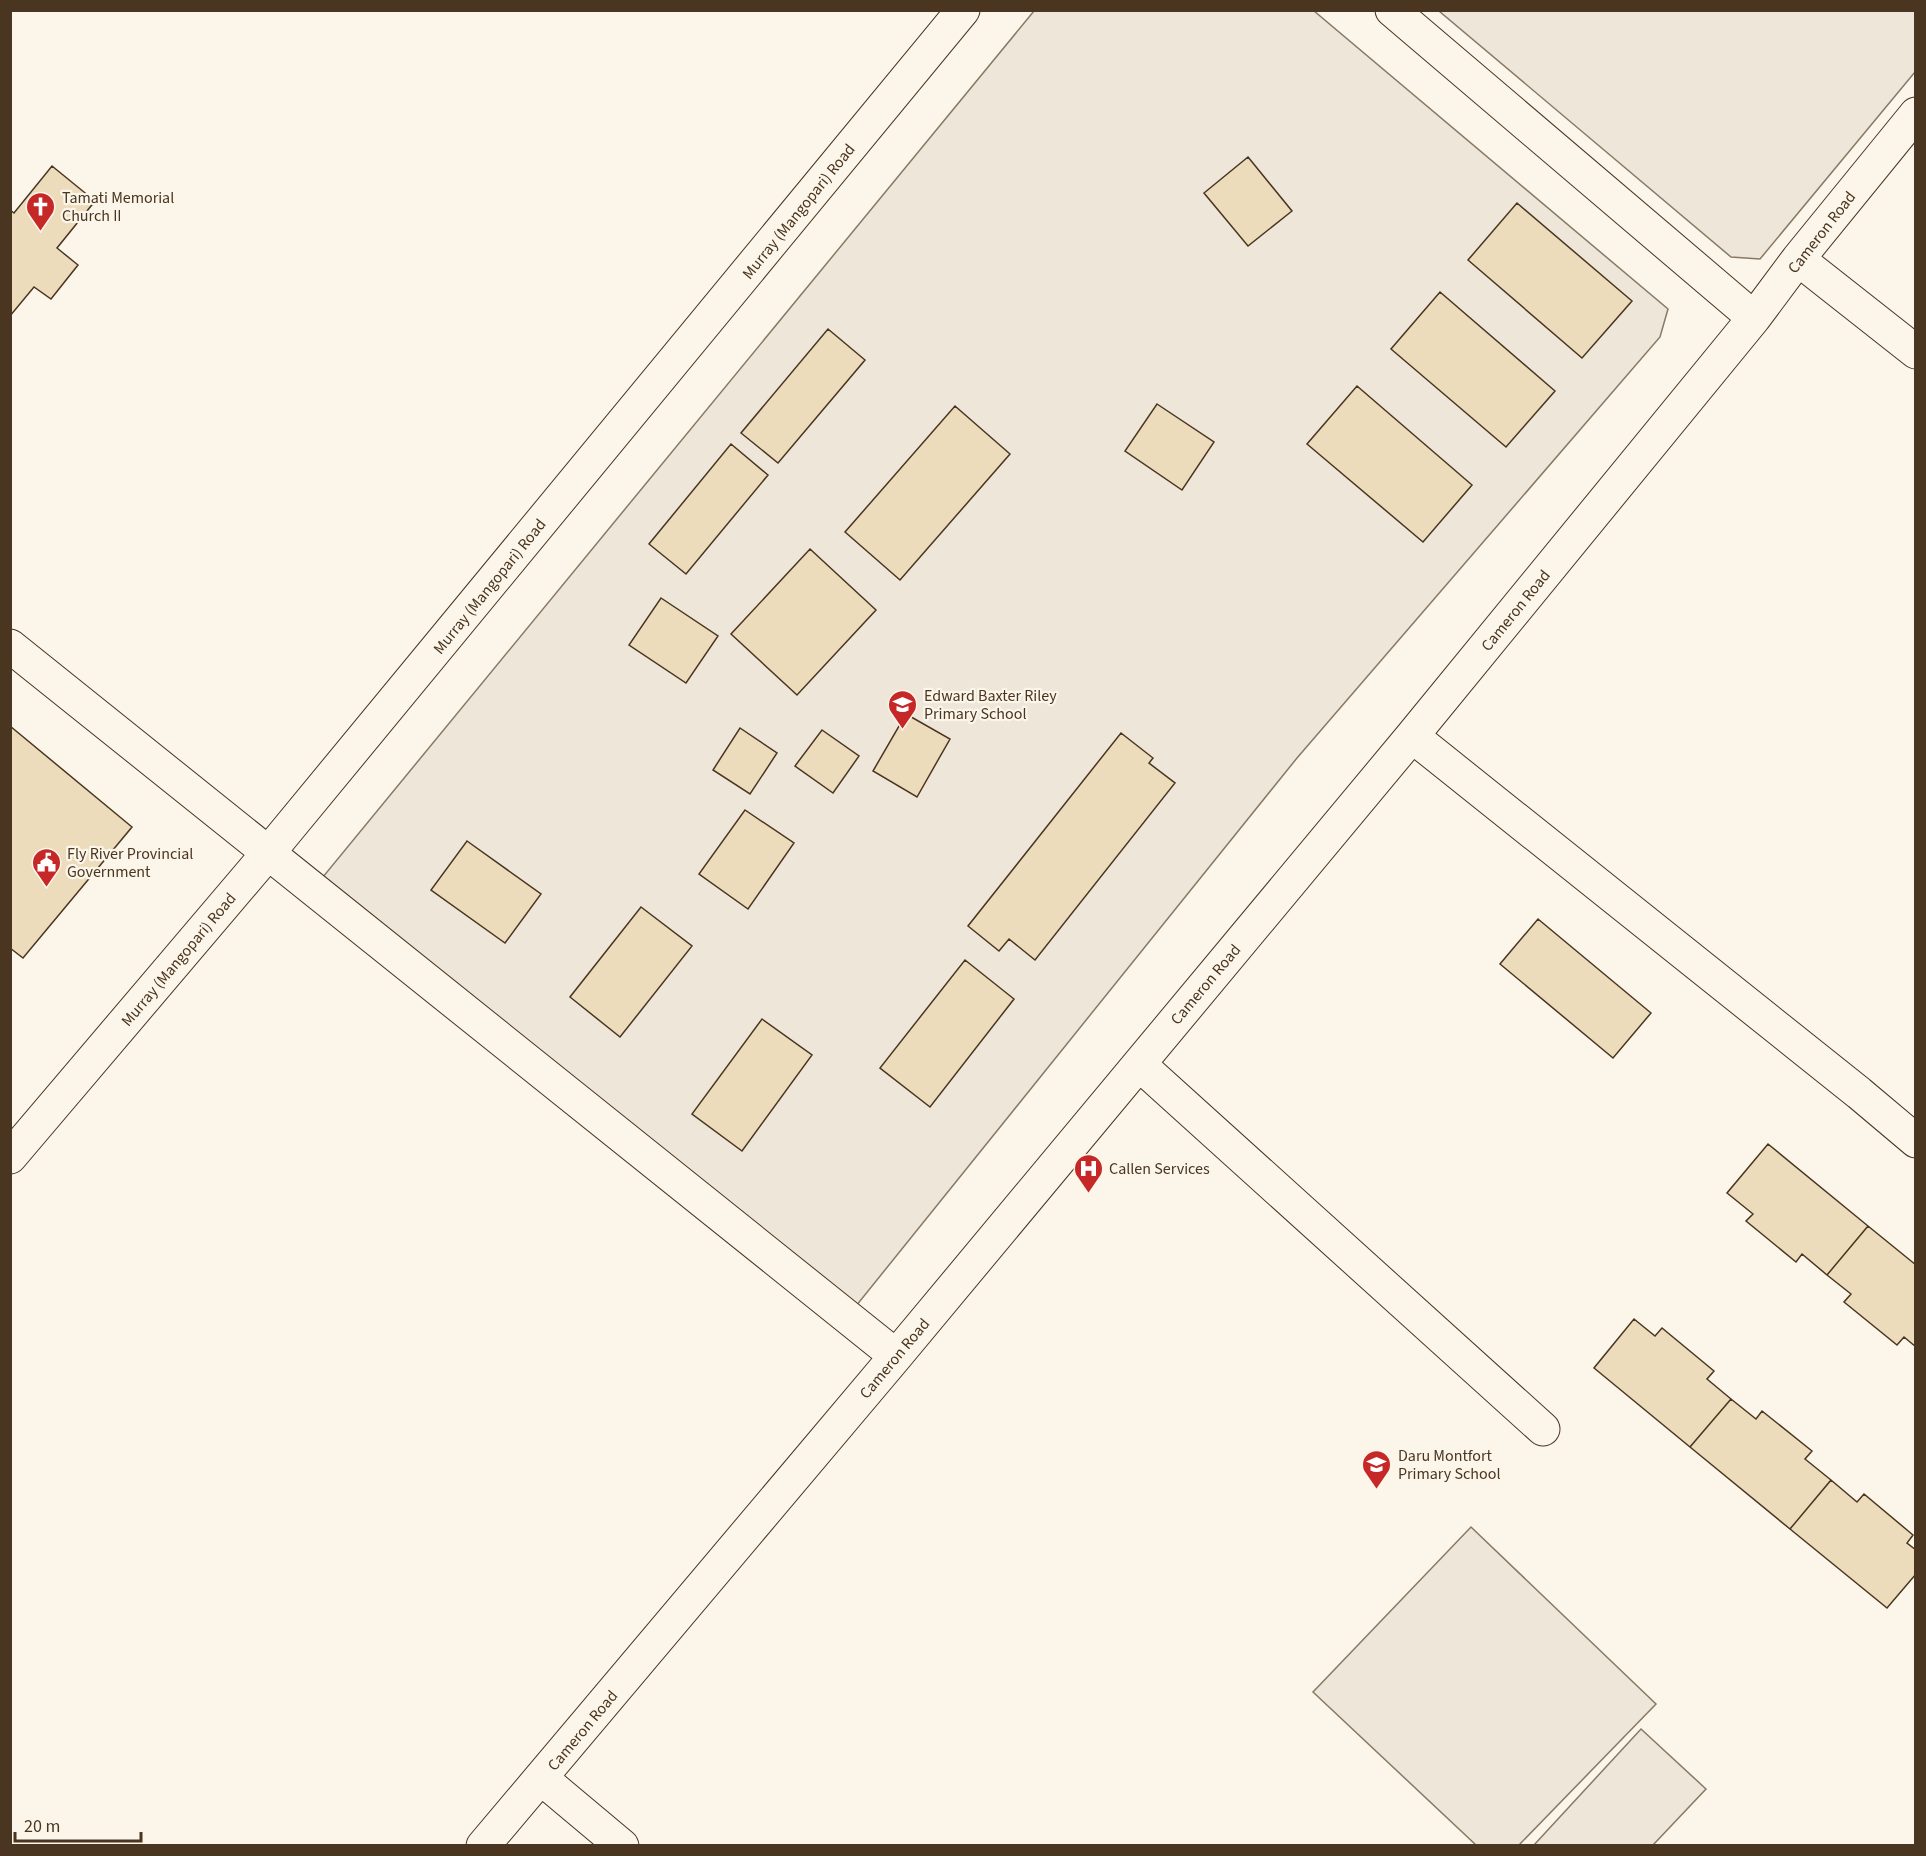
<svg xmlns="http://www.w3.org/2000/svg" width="1926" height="1856" viewBox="0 0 1926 1856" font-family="'Source Sans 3',sans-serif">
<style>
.green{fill:#ede6d9;stroke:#887966;stroke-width:1.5}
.building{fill:#ecdcbc;stroke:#4a3520;stroke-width:1.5}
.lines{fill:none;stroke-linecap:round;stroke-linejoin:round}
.minor-casing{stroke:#4a3520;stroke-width:35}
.minor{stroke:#fbf6e9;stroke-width:33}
.labels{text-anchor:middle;stroke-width:4.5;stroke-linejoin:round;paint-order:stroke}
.poi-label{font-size:16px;fill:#4a3520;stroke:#fbf6e9;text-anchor:start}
.street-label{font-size:16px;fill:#4a3520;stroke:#fbf6e9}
</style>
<rect width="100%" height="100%" fill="#fbf6e9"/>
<path class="green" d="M1034 11H1314L1668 309 1660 337 1297 758 856 1306 304 900Z
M1439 11H1915V72L1760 259 1731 257Z
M1471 1527 1656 1704 1519 1845H1476L1313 1692Z
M1641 1729 1706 1789 1653 1845H1534Z"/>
<path class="building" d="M1248 157 1292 211 1248 246 1204 193Z
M52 166 95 201 57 248 78 265 51 299 34 287 10 316V210L14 213Z
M1517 203 1632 301 1582 358 1468 260Z
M1440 292 1555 391 1506 447 1391 349Z
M828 329 865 360 778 463 741 433Z
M1357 386 1472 485 1423 542 1307 444Z
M1157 404 1214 442 1182 490 1125 451Z
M955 406 1010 454 900 580 845 532Z
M731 444 768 475 686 574 649 544Z
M810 549 876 610 797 695 731 634Z
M661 598 718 636 686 683 629 645Z
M906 714 950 739 917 797 873 771Z
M10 726 132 827 23 958 10 948Z
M10 726 132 827 23 958 10 948Z
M740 728 777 753 750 794 713 770Z
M822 730 859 756 833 793 795 766Z
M1121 733 1153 758 1149 763 1175 783 1035 960 1009 939 999 951 968 926Z
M745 810 794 843 748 909 699 874Z
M467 841 541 894 505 943 431 890Z
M641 907 692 946 620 1037 570 997Z
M1538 919 1651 1013 1613 1058 1500 964Z
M965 960 1014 999 930 1107 880 1068Z
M762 1019 812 1055 742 1151 692 1114Z
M1768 1144 1868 1226 1827 1275 1802 1254 1796 1262 1746 1221 1753 1214 1727 1193Z
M1868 1226 1916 1265V1347L1904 1337 1897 1345 1844 1302 1851 1294 1827 1275Z
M1634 1319 1655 1336 1662 1328 1714 1371 1707 1379 1731 1399 1690 1447 1594 1368Z
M1731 1399 1756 1419 1762 1411 1812 1451 1805 1459 1831 1480 1790 1529 1690 1447Z
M1831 1480 1857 1502 1864 1494 1913 1535 1907 1543 1916 1550V1574L1887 1608 1790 1529Z"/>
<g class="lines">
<defs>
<path id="minor" d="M1392 10 1754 318
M1798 259 1916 352
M10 646 896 1356
M1412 736 1859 1093 1916 1141
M1139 1064 1543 1429
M10 1157 269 852 963 10
M541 1778 622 1846
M483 1846 896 1356 1412 736 1754 318 1798 259 1916 114"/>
</defs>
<use href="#minor" class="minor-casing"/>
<use href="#minor" class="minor"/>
</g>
<defs>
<symbol id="church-pin" viewBox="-11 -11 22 30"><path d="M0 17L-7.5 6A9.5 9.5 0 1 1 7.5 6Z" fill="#c62828" stroke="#fbf6e9"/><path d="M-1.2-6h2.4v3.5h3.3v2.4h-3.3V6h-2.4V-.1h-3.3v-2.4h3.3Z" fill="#fff"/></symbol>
<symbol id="school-pin" viewBox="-11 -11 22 30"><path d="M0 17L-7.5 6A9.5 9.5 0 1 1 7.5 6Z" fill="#c62828" stroke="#fbf6e9"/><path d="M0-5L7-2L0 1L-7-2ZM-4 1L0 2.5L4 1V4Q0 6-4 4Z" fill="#fff"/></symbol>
<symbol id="civic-pin" viewBox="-11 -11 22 30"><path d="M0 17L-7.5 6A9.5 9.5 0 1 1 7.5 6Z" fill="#c62828" stroke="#fbf6e9"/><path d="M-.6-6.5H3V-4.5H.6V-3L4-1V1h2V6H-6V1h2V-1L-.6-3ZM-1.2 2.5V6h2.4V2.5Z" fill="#fff"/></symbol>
<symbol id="hospital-pin" viewBox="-11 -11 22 30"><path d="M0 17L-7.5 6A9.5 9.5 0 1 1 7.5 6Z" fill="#c62828" stroke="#fbf6e9"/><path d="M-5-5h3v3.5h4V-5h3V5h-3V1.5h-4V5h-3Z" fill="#fff"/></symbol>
</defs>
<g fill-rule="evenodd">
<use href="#church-pin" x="24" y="190" width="33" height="45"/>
<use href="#school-pin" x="886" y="688" width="33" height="45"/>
<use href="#civic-pin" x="30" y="846" width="33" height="45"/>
<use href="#hospital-pin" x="1072" y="1152" width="33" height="45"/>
<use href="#school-pin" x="1360" y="1448" width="33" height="45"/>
</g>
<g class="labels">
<g class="poi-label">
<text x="62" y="203">Tamati Memorial<tspan x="62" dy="18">Church II</tspan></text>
<text x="924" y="701">Edward Baxter Riley<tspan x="924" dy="18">Primary School</tspan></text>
<text x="67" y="859">Fly River Provincial<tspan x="67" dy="18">Government</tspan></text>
<text x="1109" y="1174">Callen Services</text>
<text x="1398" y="1461">Daru Montfort<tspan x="1398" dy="18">Primary School</tspan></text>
</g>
<g class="street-label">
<text transform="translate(798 211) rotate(-51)" y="6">Murray (Mangopari) Road</text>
<text transform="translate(1821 232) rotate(-52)" y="6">Cameron Road</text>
<text transform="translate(489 586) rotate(-51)" y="6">Murray (Mangopari) Road</text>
<text transform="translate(1515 610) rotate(-51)" y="6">Cameron Road</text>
<text transform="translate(178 959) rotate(-50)" y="6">Murray (Mangopari) Road</text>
<text transform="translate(1205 984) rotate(-50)" y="6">Cameron Road</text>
<text transform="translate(894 1358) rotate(-50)" y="6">Cameron Road</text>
<text transform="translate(582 1730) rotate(-50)" y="6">Cameron Road</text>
</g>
</g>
<rect width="1926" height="1856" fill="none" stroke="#4a3520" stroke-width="24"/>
<path d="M15 1832v9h126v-9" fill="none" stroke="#4a3520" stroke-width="3"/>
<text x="24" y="1832" font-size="18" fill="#4a3520" stroke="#fbf6e9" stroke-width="4.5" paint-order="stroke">20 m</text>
</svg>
